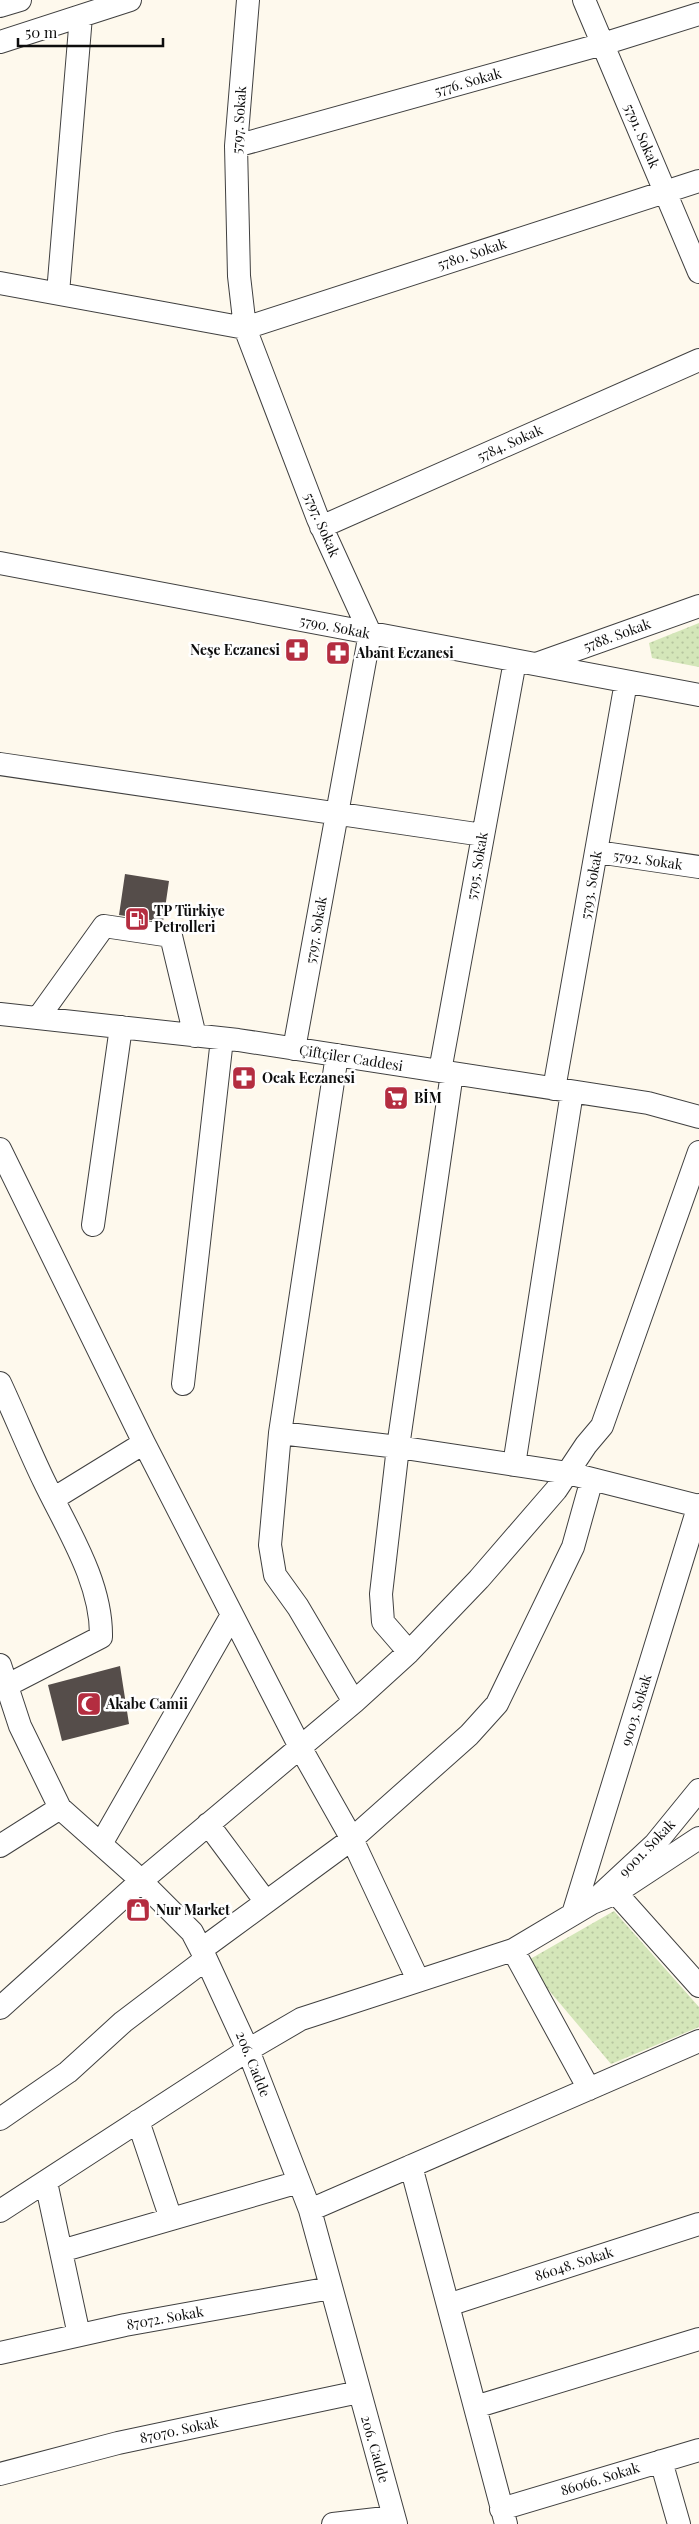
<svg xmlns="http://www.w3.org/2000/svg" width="699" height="2524" viewBox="0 0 699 2524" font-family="'Playfair Display',serif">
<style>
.park{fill:url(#park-dots)}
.building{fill:#554d4a}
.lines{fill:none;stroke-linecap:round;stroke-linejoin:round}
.minor-casing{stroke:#404040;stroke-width:24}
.minor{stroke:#fff;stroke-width:22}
.labels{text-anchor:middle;stroke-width:5;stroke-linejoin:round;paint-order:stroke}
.street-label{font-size:14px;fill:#0d0d0d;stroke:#fff}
.poi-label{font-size:14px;font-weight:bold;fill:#0d0d0d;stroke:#fff;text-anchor:start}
</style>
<defs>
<pattern id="park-dots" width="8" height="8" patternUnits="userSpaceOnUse" patternTransform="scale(1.25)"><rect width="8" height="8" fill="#d4e6b9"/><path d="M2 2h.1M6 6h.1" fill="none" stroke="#b5c49e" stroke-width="1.8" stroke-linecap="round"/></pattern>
</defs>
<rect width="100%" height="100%" fill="#fef9ed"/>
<path class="park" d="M699 623V667L652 658 649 643Z
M614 1911 699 2007V2027L611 2064 525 1962Z"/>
<path class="building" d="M125 874 169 881 163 922 119 915Z
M120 1666 129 1724 62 1741 48 1685Z"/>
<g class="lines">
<defs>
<path id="minor" d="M248 0 236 146 239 276 245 328 318 519 370 633 294 1049
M584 0 699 272
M0 6 20 0
M0 42 130 0
M236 146 603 44 699 14
M0 283 245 328 699 181
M58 293 81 16
M321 527 699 360
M0 563 699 695
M536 664 699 606
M0 764 483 835
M597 852 699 867
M0 1014 238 1040 648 1103 699 1117
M38 1018 104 926 171 936 195 1036
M337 1055 280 1433 270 1545 275 1575 298 1607 354 1702
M440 1071 515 661
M554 1089 626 682
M0 1149 144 1443 300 1747 352 1839 418 1980
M93 1225 121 1027
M0 1383C15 1415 28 1448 44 1481 67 1529 102 1582 101 1637L0 1689
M183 1384 222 1039
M280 1433 398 1447 568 1473 699 1506
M514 1465 572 1092
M53 1499 144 1443
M409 1652 383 1622 381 1594 398 1447 452 1073
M0 1665 20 1726 60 1808 132 1872 192 1932 206 1959 248 2050 310 2210 396 2524
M208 1824 266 1902
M101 1844 232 1615
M0 1846 60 1808
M623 1888 699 1838
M598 1897 655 1844 699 1790
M573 1914 699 1505
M202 1949 352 1839 469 1735 497 1704 573 1547 592 1479
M513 1950 589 2089
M0 2008 141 1881 354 1702 409 1652 479 1579 556 1490 586 1445 602 1426 699 1152
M0 2119 68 2072 123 2022 206 1959
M138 2121 171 2219
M411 2166 506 2524
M46 2182 79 2335
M310 2210 699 2041
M0 2211 248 2050 301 2019 513 1950 592 1903 616 1893 699 1986
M61 2251 299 2182
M448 2305 699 2224
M0 2353 125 2325 331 2288
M475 2407 699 2339
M661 2461 679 2524
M0 2474 118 2443 359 2392
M501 2509 699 2450
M333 2524 394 2517"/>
</defs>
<use href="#minor" class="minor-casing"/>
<use href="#minor" class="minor"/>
</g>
<defs>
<symbol id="pharmacy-square" viewBox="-11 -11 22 22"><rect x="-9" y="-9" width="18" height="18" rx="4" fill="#b42d40" stroke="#fff"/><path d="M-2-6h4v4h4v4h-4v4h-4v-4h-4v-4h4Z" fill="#fff"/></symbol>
<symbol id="fuel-square" viewBox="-11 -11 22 22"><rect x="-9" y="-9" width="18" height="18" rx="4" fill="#b42d40" stroke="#fff"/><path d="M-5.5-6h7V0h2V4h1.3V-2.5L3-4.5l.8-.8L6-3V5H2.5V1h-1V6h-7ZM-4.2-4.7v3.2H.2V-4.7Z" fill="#fff"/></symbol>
<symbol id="supermarket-square" viewBox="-11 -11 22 22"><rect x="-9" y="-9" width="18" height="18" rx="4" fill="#b42d40" stroke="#fff"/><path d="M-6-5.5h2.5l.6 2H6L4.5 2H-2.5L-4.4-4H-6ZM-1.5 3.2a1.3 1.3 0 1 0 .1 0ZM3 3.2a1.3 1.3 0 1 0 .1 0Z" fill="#fff"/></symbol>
<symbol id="mosque-square" viewBox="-11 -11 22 22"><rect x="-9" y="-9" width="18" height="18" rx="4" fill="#b42d40" stroke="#fff"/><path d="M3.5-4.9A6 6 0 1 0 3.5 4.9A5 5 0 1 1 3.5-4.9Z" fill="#fff"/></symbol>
<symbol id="shop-square" viewBox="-11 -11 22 22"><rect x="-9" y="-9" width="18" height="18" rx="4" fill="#b42d40" stroke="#fff"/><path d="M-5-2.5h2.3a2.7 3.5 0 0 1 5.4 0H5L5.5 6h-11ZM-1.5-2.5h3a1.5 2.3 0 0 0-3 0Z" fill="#fff"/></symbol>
</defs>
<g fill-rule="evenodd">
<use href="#pharmacy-square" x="283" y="636" width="28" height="28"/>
<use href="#pharmacy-square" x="324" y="639" width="28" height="28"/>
<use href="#fuel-square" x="123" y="905" width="28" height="28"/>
<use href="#pharmacy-square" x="230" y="1064" width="28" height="28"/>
<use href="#supermarket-square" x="382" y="1084" width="28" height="28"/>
<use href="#mosque-square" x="75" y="1690" width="28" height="28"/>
<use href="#shop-square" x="124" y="1896" width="28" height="28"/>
</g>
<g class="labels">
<g class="street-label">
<text transform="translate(468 82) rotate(-16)" y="5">5776. Sokak</text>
<text transform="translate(239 120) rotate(-86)" y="5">5797. Sokak</text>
<text transform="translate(642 136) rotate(67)" y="5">5791. Sokak</text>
<text transform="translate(472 254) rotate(-18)" y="5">5780. Sokak</text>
<text transform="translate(510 443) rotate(-24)" y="5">5784. Sokak</text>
<text transform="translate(322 525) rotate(67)" y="5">5797. Sokak</text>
<text transform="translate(335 627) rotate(11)" y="5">5790. Sokak</text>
<text transform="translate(617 635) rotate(-20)" y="5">5788. Sokak</text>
<text transform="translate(648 860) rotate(8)" y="5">5792. Sokak</text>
<text transform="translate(477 866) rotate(-80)" y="5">5795. Sokak</text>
<text transform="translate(591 885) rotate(-80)" y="5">5793. Sokak</text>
<text transform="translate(316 930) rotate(-80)" y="5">5797. Sokak</text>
<text transform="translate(351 1058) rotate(9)" y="5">Çiftçiler Caddesi</text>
<text transform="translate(636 1710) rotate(-73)" y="5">9003. Sokak</text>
<text transform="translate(647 1848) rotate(-46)" y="5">9001. Sokak</text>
<text transform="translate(253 2064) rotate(68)" y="5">206. Cadde</text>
<text transform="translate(574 2264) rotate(-18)" y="5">86048. Sokak</text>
<text transform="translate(165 2318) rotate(-10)" y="5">87072. Sokak</text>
<text transform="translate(179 2430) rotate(-12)" y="5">87070. Sokak</text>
<text transform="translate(375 2449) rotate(74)" y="5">206. Cadde</text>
<text transform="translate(600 2479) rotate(-17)" y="5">86066. Sokak</text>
</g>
<g class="poi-label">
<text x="280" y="655" text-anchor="end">Neşe Eczanesi</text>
<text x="356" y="658">Abant Eczanesi</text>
<text x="154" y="916">TP Türkiye<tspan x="154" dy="16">Petrolleri</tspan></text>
<text x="262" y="1083">Ocak Eczanesi</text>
<text x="414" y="1103">BİM</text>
<text x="106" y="1709">Akabe Camii</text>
<text x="156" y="1915">Nur Market</text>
</g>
</g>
<path d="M18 38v8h145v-8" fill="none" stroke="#0d0d0d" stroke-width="2.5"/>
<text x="25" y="38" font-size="15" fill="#0d0d0d" stroke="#ffffff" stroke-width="4" paint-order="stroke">50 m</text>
</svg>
